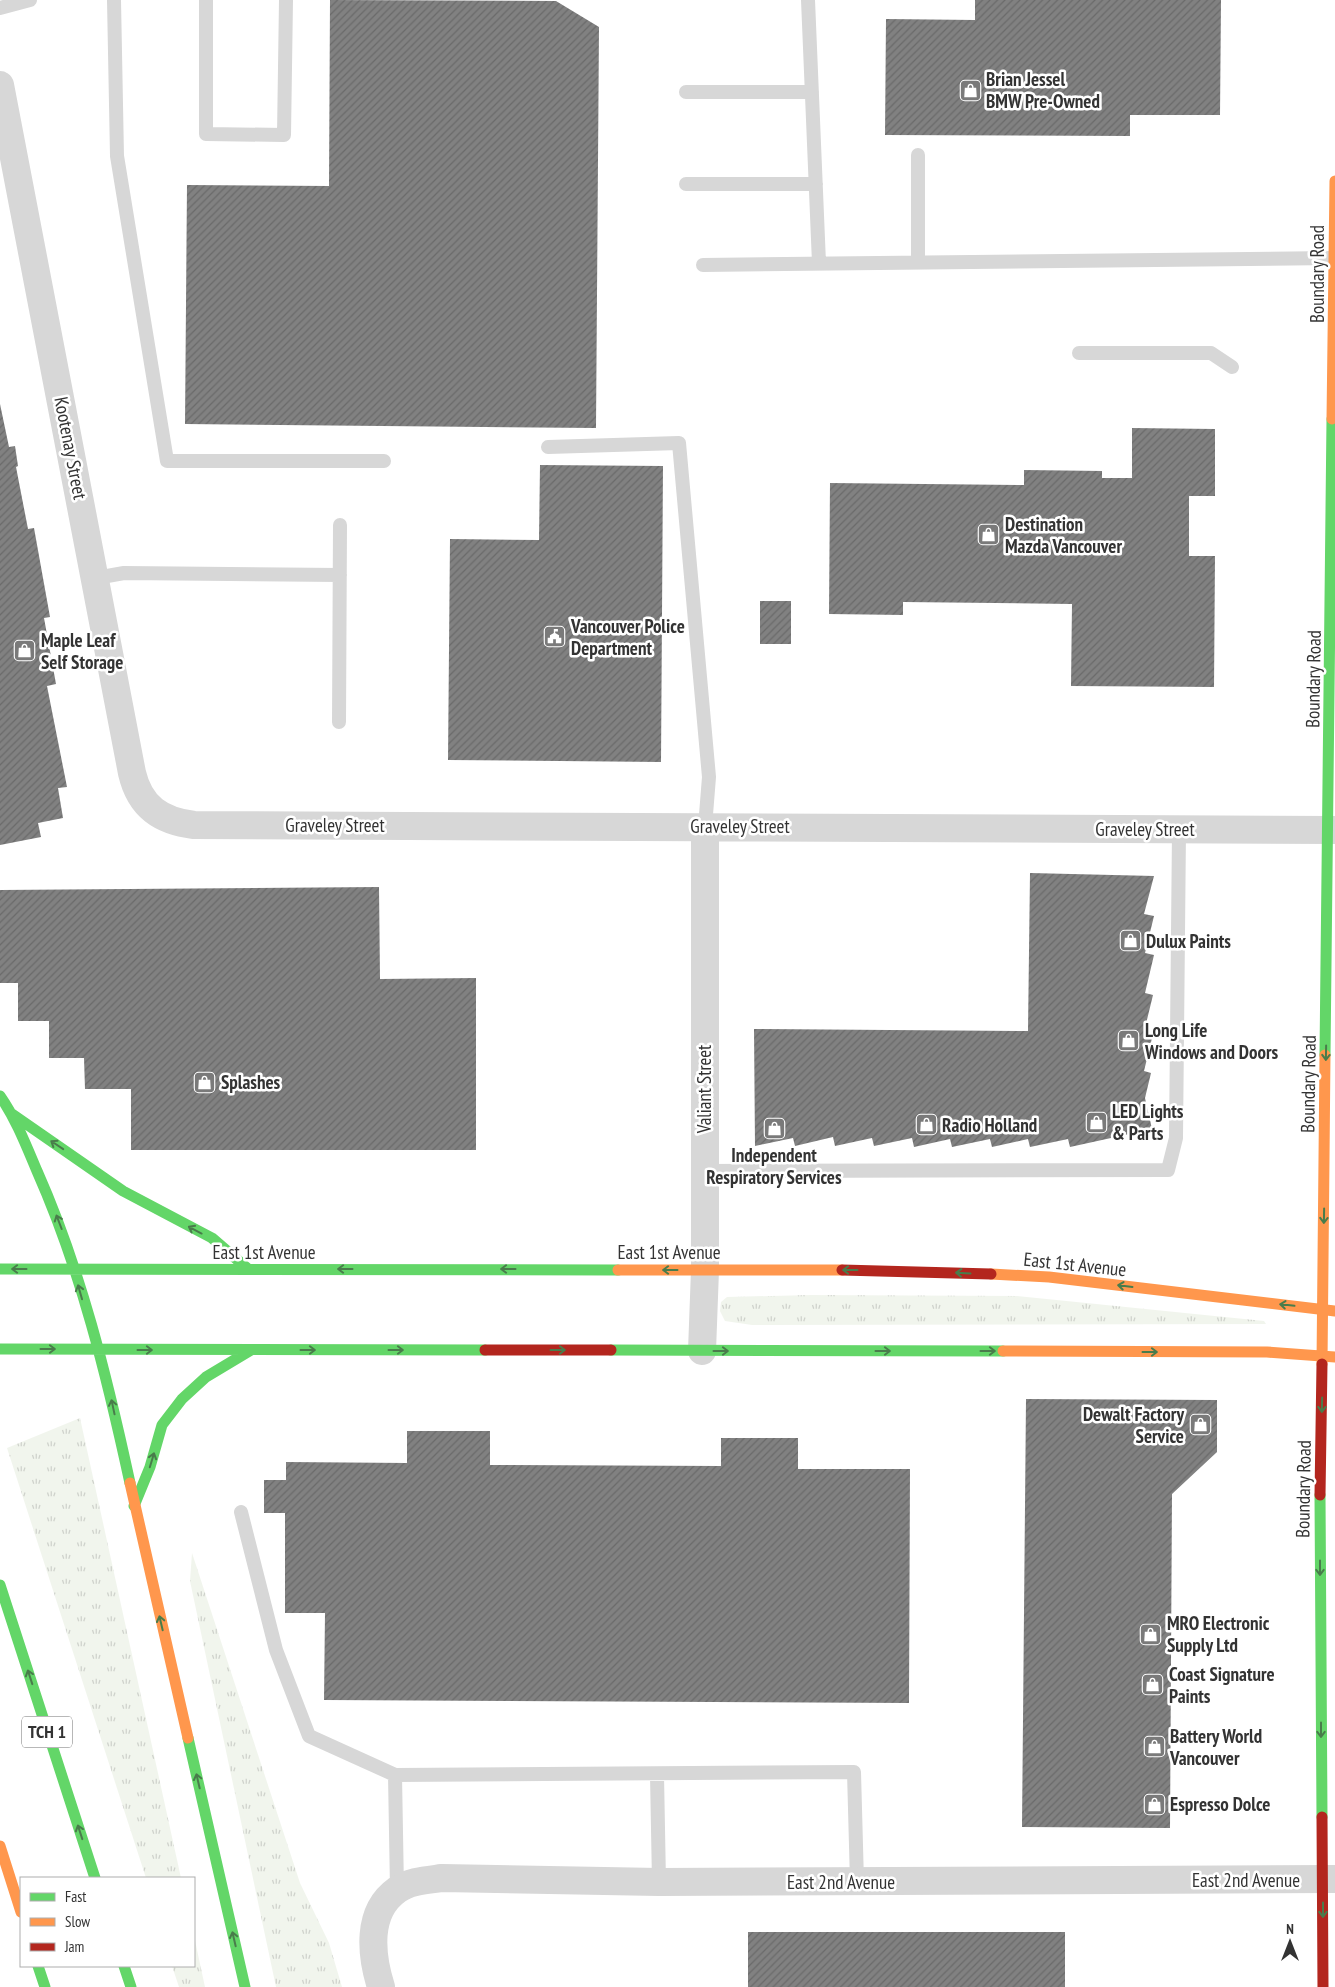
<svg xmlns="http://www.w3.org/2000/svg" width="1335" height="1987" viewBox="0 0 1335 1987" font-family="'PT Sans Narrow',sans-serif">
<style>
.grass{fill:url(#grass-tufts)}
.building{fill:url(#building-hatch)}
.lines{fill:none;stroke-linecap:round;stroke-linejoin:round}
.lane{stroke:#d7d7d7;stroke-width:14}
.street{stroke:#d7d7d7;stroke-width:28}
.fast{stroke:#63d668;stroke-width:11}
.slow{stroke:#ff974d;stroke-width:11}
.jam{stroke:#b3261e;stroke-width:11}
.oneway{stroke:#497c4b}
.labels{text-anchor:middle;stroke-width:5;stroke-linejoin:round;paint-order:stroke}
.shield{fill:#fff;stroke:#707070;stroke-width:1}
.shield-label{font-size:18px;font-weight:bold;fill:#333}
.poi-label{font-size:19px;font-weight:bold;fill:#333;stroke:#fff;text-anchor:start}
.street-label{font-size:19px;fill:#333;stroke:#fff}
</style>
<defs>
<pattern id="grass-tufts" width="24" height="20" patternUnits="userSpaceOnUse" patternTransform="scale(1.25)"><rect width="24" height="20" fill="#f1f5ed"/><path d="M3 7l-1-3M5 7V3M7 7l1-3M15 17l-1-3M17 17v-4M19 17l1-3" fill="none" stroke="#cfd2cc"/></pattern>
<pattern id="building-hatch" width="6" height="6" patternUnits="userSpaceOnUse" patternTransform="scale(1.25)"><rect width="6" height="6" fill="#818181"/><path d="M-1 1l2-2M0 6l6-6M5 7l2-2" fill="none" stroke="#6a6a6a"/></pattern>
</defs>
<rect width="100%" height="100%" fill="#fff"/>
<path class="grass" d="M811 1295 1017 1296 1264 1321 1266 1324 752 1325 725 1321 720 1311 721 1302 727 1297Z
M80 1418 181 1878H146L7 1448Z
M192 1553 300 1883 329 1943 342 1987H276L190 1581Z
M194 1936 205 1987H179L172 1966H194Z"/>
<path class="building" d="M330 0 556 1 599 27 596 428 185 424 187 185 329 186Z
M975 0H1221L1220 115H1130V136L885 135 886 19 975 20Z
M0 404 9 447 15 446 18 466 16 467 28 529 34 528 50 617 44 618 56 684 47 686 67 787 58 788 63 818 38 823 41 837 0 845Z
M1132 428 1215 429V496H1189V556H1215L1214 687 1071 686 1072 604 903 602V615L829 614 830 483 1024 485V470L1102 471V478H1132Z
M540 465 663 466 661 762 448 760 450 539 539 540Z
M760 601H791V644H760Z
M1030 873 1154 876 1144 914 1154 916 1145 953 1154 955 1145 993 1153 995 1144 1032 1153 1034 1144 1071 1151 1073 1145 1098 1152 1129 1070 1147 1068 1139 1030 1147 1028 1139 992 1147 990 1139 952 1147 950 1139 914 1147 912 1138 874 1146 872 1138 835 1146 833 1137 795 1146 793 1138 755 1146 754 1029 1028 1031Z
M379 887 380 979 476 978V1150H131V1089H85L84 1058H49V1021H18V983H0V890Z
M1026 1399 1217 1400V1452L1172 1494 1170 1828 1022 1827Z
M407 1431H490V1465L721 1466V1438H798V1469H910L909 1703 324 1700 325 1613H285V1513H264V1480H286V1462L407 1463Z
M748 1932H1065V1987H748Z"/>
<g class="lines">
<path class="lane" d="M114 0 117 156 167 461H384
M206 0V134L284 135 286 0
M808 0 819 263
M0 8 30 0
M686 92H812
M918 155V262
M686 184H816
M703 265 1334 258
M1079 353H1211L1232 367
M548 447 679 443 709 777 705 827
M96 578 124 573 340 575
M339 722 340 525
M704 1171 1168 1170 1176 1138 1179 830
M241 1512 276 1650 309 1736 395 1775
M657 1775 659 1882
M397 1889 395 1775 854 1772 857 1882"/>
<path class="street" d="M0 85 132 773C140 807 161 821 194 825L1335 830
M702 1351 705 1270V827
M381 1987C371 1955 366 1912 397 1890 409 1881 427 1880 442 1878L659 1882 1335 1879"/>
<path class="fast" d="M1325 1055 1332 419
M0 1096C16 1119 26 1145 37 1171 81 1270 107 1377 130 1483
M12 1114 123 1191 212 1238 248 1269
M0 1269 618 1270
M0 1349 485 1350
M611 1350 1003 1351
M1320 1495 1322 1817
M134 1506 150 1467 162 1425 182 1399 206 1377 251 1350
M0 1585 95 1878
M188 1738 245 1987
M38 1966 45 1987
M124 1966 131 1987"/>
<path class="slow" d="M1332 419 1335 181
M618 1270H842
M991 1274 1049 1277 1335 1311
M1003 1351 1267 1352 1335 1357
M1322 1364 1325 1055
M130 1483 188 1738
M0 1846 21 1912"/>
<path class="jam" d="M842 1270 991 1274
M485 1350H611
M1320 1495 1322 1364
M1322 1817 1323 1987"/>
</g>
<defs><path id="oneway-shaft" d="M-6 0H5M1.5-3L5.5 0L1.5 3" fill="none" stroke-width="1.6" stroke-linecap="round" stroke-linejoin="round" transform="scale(1.25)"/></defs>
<g class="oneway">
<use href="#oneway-shaft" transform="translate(1326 1053) rotate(91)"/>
<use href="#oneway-shaft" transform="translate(57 1145) rotate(-146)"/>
<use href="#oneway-shaft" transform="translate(1324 1216) rotate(91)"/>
<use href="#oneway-shaft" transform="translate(59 1222) rotate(-111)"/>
<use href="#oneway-shaft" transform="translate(195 1230) rotate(-152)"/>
<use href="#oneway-shaft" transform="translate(19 1269) rotate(180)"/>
<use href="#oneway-shaft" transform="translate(345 1269) rotate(-180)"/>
<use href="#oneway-shaft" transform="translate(508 1269) rotate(-180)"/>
<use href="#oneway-shaft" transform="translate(670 1270) rotate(180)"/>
<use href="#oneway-shaft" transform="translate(850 1270) rotate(180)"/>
<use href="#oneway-shaft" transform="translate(963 1273) rotate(-177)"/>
<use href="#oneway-shaft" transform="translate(1125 1286) rotate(-173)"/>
<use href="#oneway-shaft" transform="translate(80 1292) rotate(-106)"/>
<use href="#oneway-shaft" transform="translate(1287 1305) rotate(-174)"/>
<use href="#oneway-shaft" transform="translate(48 1349)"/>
<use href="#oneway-shaft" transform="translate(145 1350)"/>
<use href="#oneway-shaft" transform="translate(308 1350)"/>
<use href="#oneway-shaft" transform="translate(396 1350)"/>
<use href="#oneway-shaft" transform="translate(558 1350)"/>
<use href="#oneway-shaft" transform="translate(721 1351)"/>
<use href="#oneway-shaft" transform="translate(883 1351)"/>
<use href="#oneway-shaft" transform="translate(988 1351)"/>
<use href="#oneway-shaft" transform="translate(1150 1352)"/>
<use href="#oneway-shaft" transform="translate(1322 1405) rotate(91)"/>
<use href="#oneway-shaft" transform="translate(113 1407) rotate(-102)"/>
<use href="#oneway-shaft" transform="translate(152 1460) rotate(-73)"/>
<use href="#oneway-shaft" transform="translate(1320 1568) rotate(90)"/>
<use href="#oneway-shaft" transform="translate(161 1623) rotate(-103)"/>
<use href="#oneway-shaft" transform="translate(30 1677) rotate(-108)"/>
<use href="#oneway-shaft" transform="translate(1321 1730) rotate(90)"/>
<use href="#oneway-shaft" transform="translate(198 1781) rotate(-103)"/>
<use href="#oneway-shaft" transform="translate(80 1832) rotate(-108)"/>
<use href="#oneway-shaft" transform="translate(1323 1910) rotate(90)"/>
<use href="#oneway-shaft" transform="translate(234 1939) rotate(-103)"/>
</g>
<defs>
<symbol id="shop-square" viewBox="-11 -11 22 22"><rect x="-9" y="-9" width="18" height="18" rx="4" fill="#7a7a7a" stroke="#fff"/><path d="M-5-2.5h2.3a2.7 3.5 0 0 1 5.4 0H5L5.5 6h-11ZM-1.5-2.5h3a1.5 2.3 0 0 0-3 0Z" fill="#fff"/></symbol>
<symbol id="civic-square" viewBox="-11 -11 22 22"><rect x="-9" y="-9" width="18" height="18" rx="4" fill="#7a7a7a" stroke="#fff"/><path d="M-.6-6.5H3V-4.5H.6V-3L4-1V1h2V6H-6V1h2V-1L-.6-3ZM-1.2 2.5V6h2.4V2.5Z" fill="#fff"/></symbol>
</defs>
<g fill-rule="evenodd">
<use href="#shop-square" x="958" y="78" width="25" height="25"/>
<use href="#shop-square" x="976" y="522" width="25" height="25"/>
<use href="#civic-square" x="542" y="624" width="25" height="25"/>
<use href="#shop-square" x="12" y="638" width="25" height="25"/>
<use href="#shop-square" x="1118" y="928" width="25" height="25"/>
<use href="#shop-square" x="1116" y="1028" width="25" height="25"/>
<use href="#shop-square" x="192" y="1070" width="25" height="25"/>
<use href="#shop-square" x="1084" y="1110" width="25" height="25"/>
<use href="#shop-square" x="914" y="1112" width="25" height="25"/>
<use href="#shop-square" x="762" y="1116" width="25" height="25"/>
<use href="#shop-square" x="1188" y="1412" width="25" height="25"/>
<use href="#shop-square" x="1138" y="1622" width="25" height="25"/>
<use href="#shop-square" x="1140" y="1672" width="25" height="25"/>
<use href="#shop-square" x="1142" y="1734" width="25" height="25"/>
<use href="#shop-square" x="1142" y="1792" width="25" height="25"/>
</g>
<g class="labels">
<rect class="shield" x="22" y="1716.5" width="50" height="31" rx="4"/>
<g class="shield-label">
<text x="47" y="1738">TCH 1</text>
</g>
<g class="poi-label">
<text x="986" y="86">Brian Jessel<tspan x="986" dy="22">BMW Pre-Owned</tspan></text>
<text x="1005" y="531">Destination<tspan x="1005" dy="22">Mazda Vancouver</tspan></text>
<text x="571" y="633">Vancouver Police<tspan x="571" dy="22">Department</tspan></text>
<text x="41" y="647">Maple Leaf<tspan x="41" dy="22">Self Storage</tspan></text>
<text x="1146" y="948">Dulux Paints</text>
<text x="1145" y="1037">Long Life<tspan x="1145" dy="22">Windows and Doors</tspan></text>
<text x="221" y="1089">Splashes</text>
<text x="1112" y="1118">LED Lights<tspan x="1112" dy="22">&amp; Parts</tspan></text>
<text x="942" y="1132">Radio Holland</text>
<text x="774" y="1162" text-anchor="middle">Independent<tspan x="774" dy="22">Respiratory Services</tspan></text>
<text x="1184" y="1421" text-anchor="end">Dewalt Factory<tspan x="1184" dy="22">Service</tspan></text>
<text x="1167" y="1630">MRO Electronic<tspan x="1167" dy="22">Supply Ltd</tspan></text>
<text x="1169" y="1681">Coast Signature<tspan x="1169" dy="22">Paints</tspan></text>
<text x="1170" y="1743">Battery World<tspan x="1170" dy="22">Vancouver</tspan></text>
<text x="1170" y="1811">Espresso Dolce</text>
</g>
<g class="street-label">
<text transform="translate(1317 274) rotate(-90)" y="7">Boundary Road</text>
<text transform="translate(71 448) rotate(79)" y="7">Kootenay Street</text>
<text transform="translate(1313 679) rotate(-89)" y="7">Boundary Road</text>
<text x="335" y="832">Graveley Street</text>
<text x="740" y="833">Graveley Street</text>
<text x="1145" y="836">Graveley Street</text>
<text transform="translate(1308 1084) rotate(-89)" y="7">Boundary Road</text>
<text transform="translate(704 1089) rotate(-90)" y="7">Valiant Street</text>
<text x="264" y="1259">East 1st Avenue</text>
<text x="669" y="1259">East 1st Avenue</text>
<text transform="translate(1075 1264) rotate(6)" y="7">East 1st Avenue</text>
<text transform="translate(1303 1489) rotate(-89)" y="7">Boundary Road</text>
<text x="1246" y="1887">East 2nd Avenue</text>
<text x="841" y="1889">East 2nd Avenue</text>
</g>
</g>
<rect x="20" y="1877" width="175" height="90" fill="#ffffff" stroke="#adadad"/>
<rect x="30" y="1893" width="25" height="8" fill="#63d668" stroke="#adadad"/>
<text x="65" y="1902" font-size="15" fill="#333333">Fast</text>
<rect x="30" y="1918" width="25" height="8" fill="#ff974d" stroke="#adadad"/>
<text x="65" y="1927" font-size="15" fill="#333333">Slow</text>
<rect x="30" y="1943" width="25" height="8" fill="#b3261e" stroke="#adadad"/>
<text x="65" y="1952" font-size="15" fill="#333333">Jam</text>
<g transform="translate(1290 1942)" stroke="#ffffff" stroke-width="4" paint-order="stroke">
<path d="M0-4L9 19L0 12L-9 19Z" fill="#333333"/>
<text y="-8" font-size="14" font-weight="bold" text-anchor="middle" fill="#333333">N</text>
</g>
</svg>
